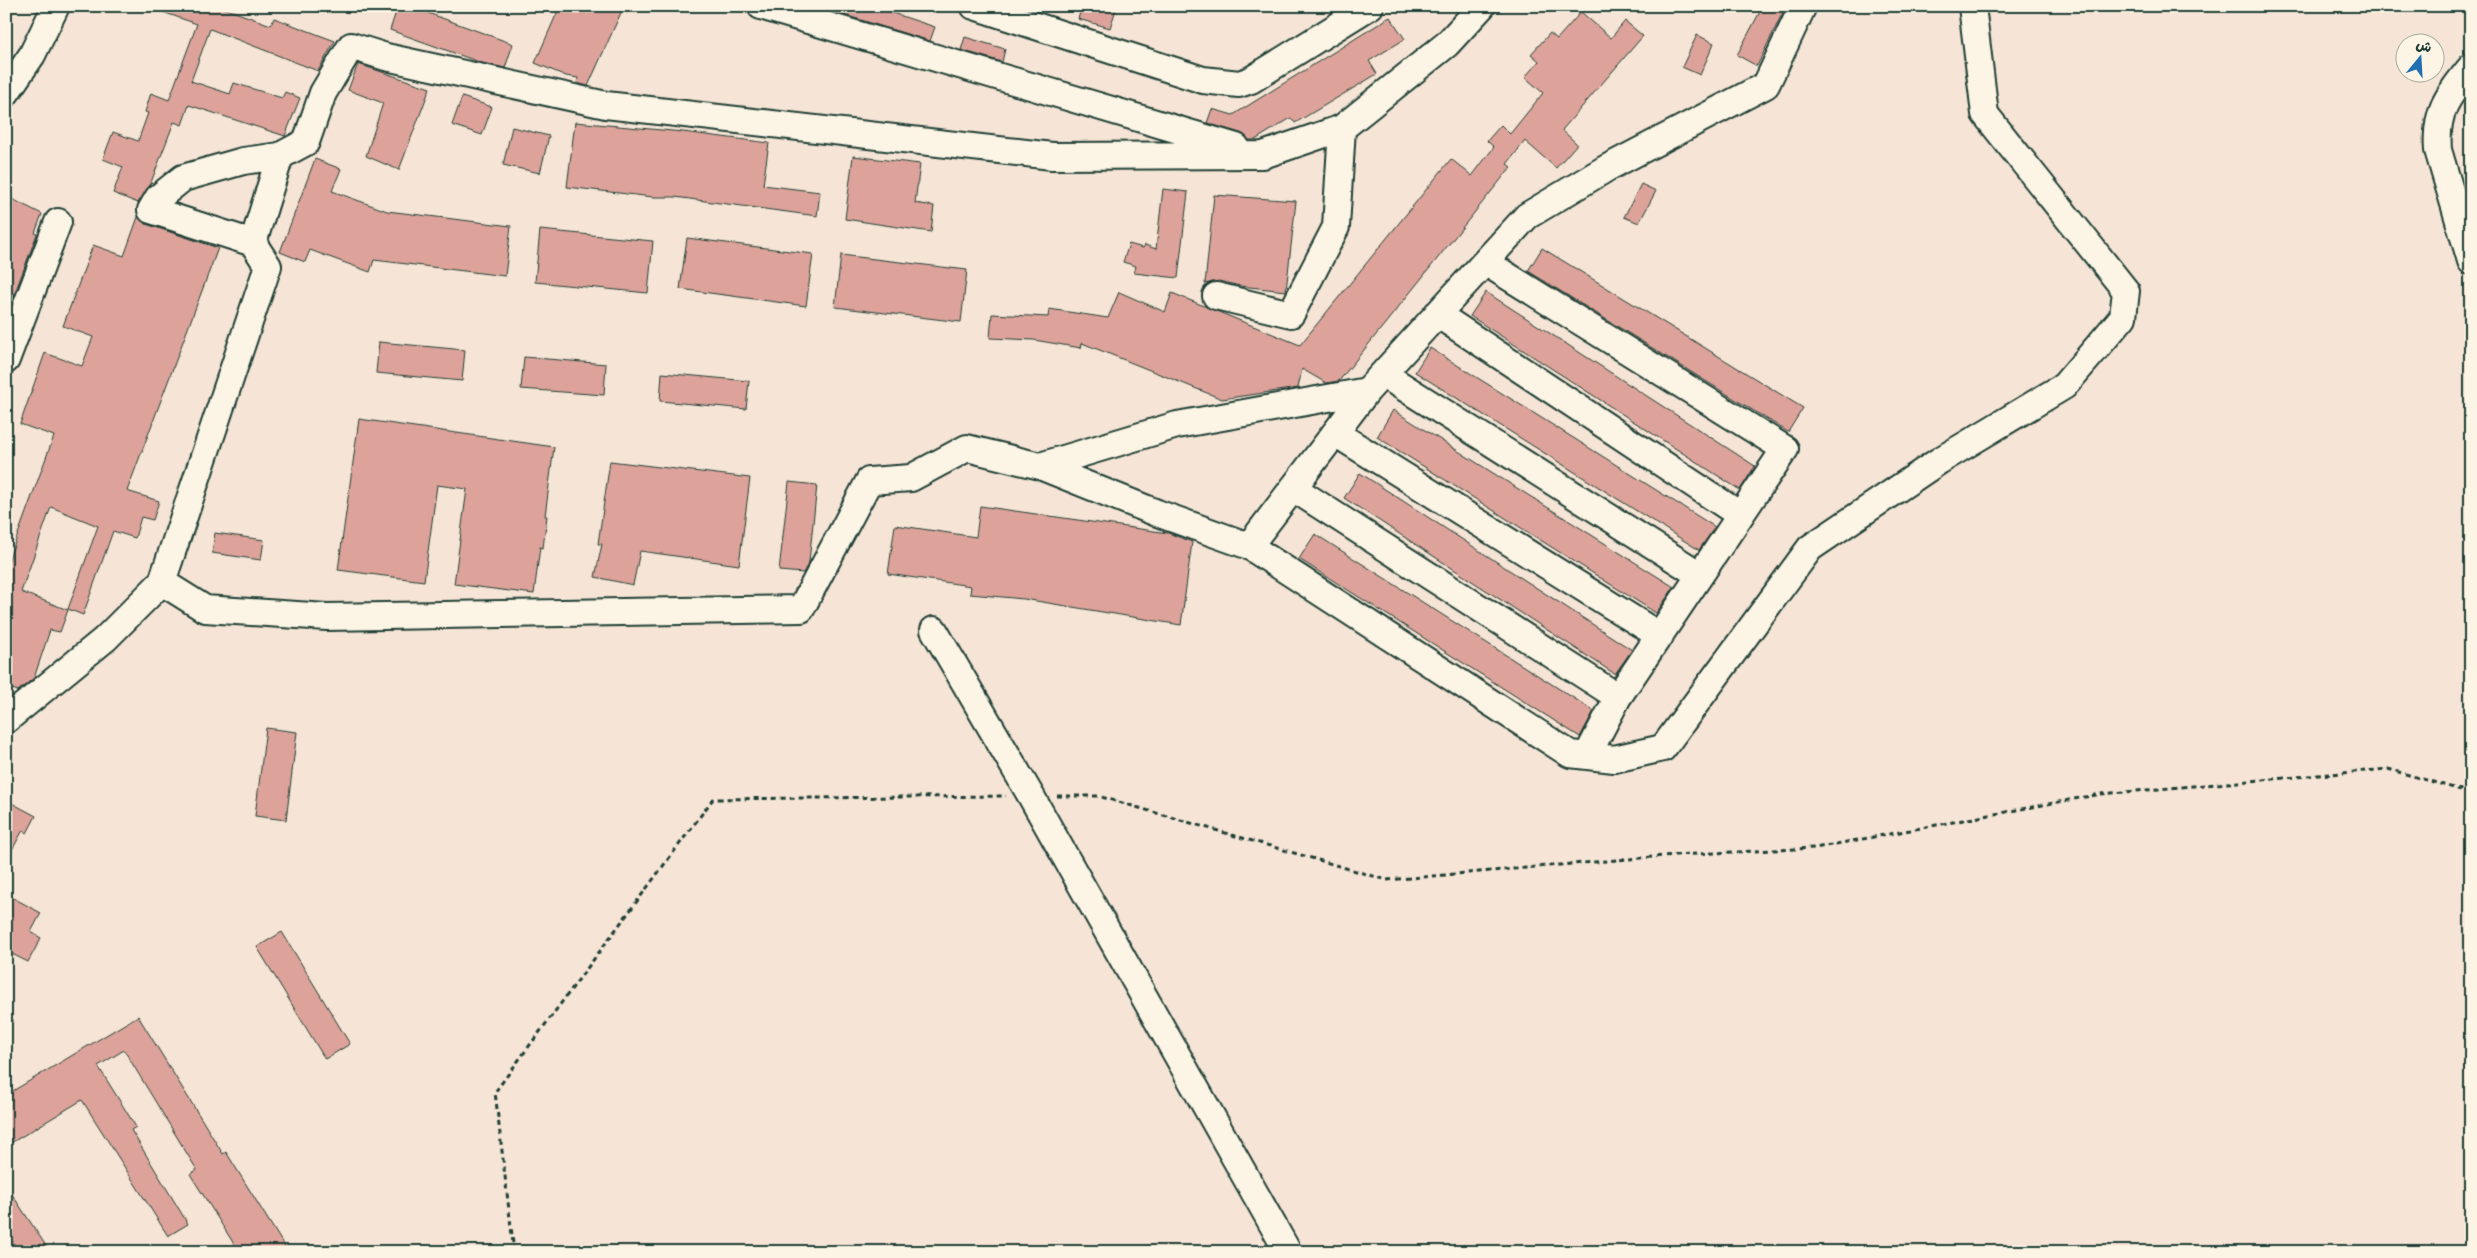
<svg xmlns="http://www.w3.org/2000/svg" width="2477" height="1258" viewBox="0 0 2477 1258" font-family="'Architects Daughter','Playpen Sans Arabic',sans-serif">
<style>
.building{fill:#dda39a;stroke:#1f3d34}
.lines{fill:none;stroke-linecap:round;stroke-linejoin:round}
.minor-casing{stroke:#1f3d34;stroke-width:30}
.path{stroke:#1f3d34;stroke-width:3;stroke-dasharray:5 4;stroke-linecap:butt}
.minor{stroke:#fcf5e5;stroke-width:26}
</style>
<rect width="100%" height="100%" fill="#f6e5d6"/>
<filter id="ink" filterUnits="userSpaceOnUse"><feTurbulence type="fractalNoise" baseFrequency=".02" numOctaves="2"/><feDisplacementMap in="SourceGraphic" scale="10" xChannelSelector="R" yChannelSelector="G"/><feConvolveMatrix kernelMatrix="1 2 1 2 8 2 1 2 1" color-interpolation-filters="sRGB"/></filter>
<g filter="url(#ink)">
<path class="building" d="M152 6H218L271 25 274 18 335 41 318 71 210 29 191 81 230 94 234 83 282 98 285 92 300 98 285 136 189 105 182 125 174 122 150 185 138 203 113 193 123 167 103 159 113 132 138 141 148 113 145 112 151 93 169 100 197 24 151 8Z
M398 6H409L513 44 505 68 482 63 390 30Z
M560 6H624L588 86 577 83 578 78 566 76 535 63Z
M815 6H871L935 27 930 41Z
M1082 6H1117L1110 28 1078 19Z
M1763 6H1786L1757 66 1737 55Z
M1581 12 1611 38 1625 21 1643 36 1562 130 1577 144 1556 168 1525 141 1507 164 1511 167 1339 381 1326 383 1302 369 1298 388 1222 399 1082 343 1081 348 1034 340 990 338 992 314 1048 317 1049 309 1108 318 1119 292 1165 312 1172 293 1300 345 1451 159 1472 176 1494 147 1487 141 1501 125 1510 134 1543 93 1525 77 1539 61 1531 54 1550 33 1557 39Z
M1390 17 1405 39 1369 61 1377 74 1295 123 1291 118 1255 140H1249L1240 133 1207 123 1212 109 1233 115Z
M1697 35 1714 43 1700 75 1682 67Z
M965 37 1005 49 1002 62 961 50Z
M358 64 430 88 399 170 366 156 383 103 348 90Z
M462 97 492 107 482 135 452 125Z
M575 122 683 132 769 143 763 185 820 192 817 216 675 197H653L567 187Z
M512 127 549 136 540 173 503 165Z
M853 156 920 164 915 203 934 206 931 232 845 219Z
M315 159 341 169 332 191 387 211 511 226 505 276 374 260 370 272 310 250 305 262 280 252Z
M1641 184 1656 191 1639 223 1624 217Z
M1163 189 1188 192 1178 278 1134 273 1136 266 1123 262 1129 244 1143 248 1145 245 1156 249Z
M1214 195 1296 201 1286 291 1240 286 1219 281 1205 284Z
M12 199 42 214 35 233 37 234 6 317V227Z
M138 217 146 224 218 248 127 491 159 501 153 520 141 517 135 538 113 531 83 615 68 609 98 526 51 507 21 592 68 610 60 632 50 630 34 678 18 691 6 687V567L54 436 20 424 45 353 82 366 93 337 63 326 93 245 124 256Z
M540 230 653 241 648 293 535 282Z
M687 238 813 254 806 306 680 289Z
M1542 248 1803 408 1788 432 1528 271Z
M841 255 967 270 961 322 835 307Z
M1486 292 1755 466 1740 490 1470 316Z
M379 342 465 350 462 381 376 373Z
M1430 348 1715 527 1699 550 1415 372Z
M524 357 606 364 604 395 521 389Z
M662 373 749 381 746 409 660 401Z
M1393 410 1674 587 1656 613 1377 437Z
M359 419 554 447 545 516H547L543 548 540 547 534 594 454 584 467 489 437 485 424 581 338 570Z
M610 461 750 478 739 565 640 551 633 585 595 577 602 544H598Z
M1360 473 1632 650 1615 674 1344 498Z
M789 482 817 485 809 562 803 573 779 571Z
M980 506 1168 533 1192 542 1181 625 1024 599 970 594 971 586 888 574 895 525 976 537Z
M215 533 264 540 261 560 212 553Z
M1315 534 1594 711 1580 737 1299 559Z
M266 728 297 732 286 820 255 816Z
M6 800 36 816 27 833 23 830 6 861Z
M6 894 41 913 31 932 41 938 28 962 6 951Z
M282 932 350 1044 325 1059 257 947Z
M138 1016 223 1154 226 1152 288 1252H239L190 1174 197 1170 124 1050 98 1066 136 1127 131 1130 188 1224 168 1236 82 1100 6 1146V1095Z
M6 1185 50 1252H19L6 1232Z"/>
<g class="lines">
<defs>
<path id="minor" d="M761 6 1236 147
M974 6 1203 80 1239 84 1251 80 1370 6
M2471 67C2448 96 2435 111 2438 150L2471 261
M6 93 32 55 56 6
M253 243 280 156
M1485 262 1785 449 1618 697
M1216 296 1291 314 1336 227 1342 128
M1437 314 1740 515
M6 360 58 222
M1383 374 1700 575
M1335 433 1660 636
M1040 466 1177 425 1367 391 1527 216 1607 168 1766 85 1803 6
M1293 488 1618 697 1587 756
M1249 546 1367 391
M162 582 205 609 327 617 801 609 869 481 911 478 967 448 1040 466 1157 513 1249 546 1570 754 1614 759 1663 748 1810 548 1939 461 2064 386 2123 317 2126 291 1985 114 1972 6
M934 630 1031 796 1288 1252
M6 720 105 639 162 582 268 266 253 243 151 210 158 198 183 178 243 161 280 156 306 142 323 93 351 46 386 57 606 105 1052 156 1263 155 1342 128 1447 44 1482 6"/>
</defs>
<use href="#minor" class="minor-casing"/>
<path class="path" d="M1057 796H1098L1387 880 1675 855 1815 848 2101 794 2388 769 2471 793
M514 1252 495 1092 713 799 1006 796"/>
<use href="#minor" class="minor"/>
</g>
</g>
<rect width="2477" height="1258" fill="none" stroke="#fcf5e5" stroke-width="25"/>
<rect x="12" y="12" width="2452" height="1233" fill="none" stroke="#1f3d34" stroke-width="2" filter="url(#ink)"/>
<g transform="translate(2420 58) rotate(18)"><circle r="24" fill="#fcf5e5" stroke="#a4ab9e"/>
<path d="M0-4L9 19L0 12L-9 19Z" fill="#1f6fb2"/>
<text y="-8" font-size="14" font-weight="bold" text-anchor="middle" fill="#1f3d34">ش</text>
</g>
</svg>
